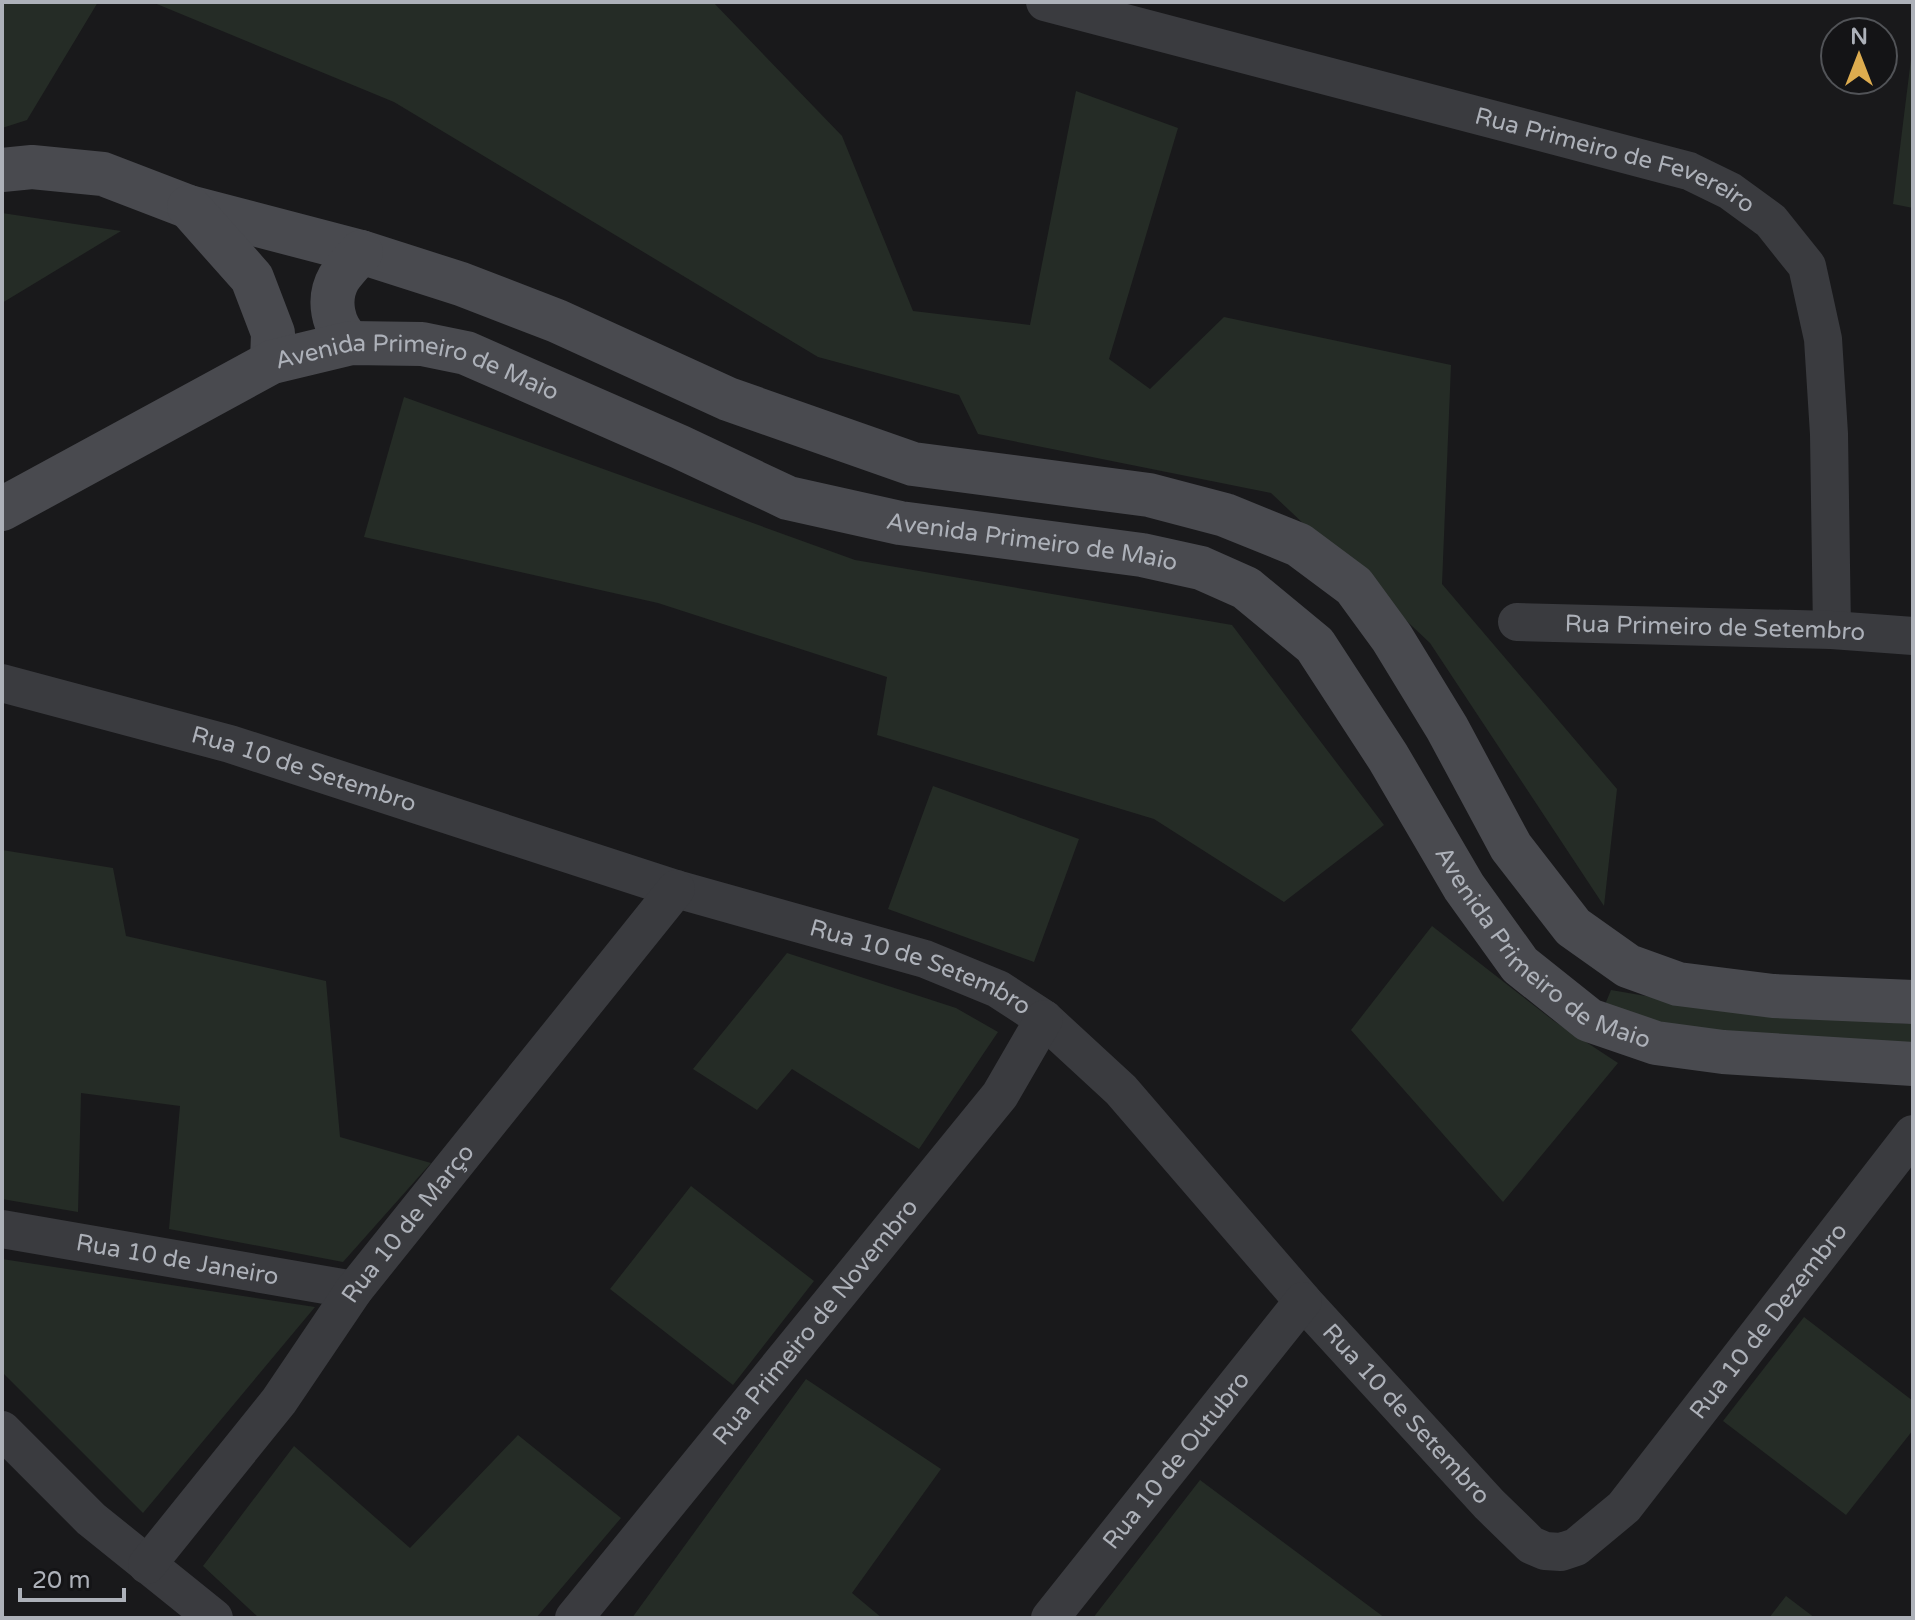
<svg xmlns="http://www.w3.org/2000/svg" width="1915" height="1620" viewBox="0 0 1915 1620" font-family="'Varela Round',sans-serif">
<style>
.green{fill:#252c26}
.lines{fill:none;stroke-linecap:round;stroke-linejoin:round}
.street{stroke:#3a3b3f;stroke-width:38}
.secondary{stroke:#494a4f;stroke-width:44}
.labels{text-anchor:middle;stroke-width:6;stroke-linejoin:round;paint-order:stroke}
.street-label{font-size:24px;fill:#adb1b9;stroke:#141416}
</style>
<rect width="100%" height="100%" fill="#19191b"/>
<path class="green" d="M2 2H98L27 120 2 128Z
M152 2H713L842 136 913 311 1030 325 1076 91 1178 128 1109 359 1150 389 1224 317 1451 365 1442 584 1617 789 1604 906 1430 643 1271 493 978 434 959 395 818 357 394 102Z
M1913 43V208L1893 204Z
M2 213 121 231 2 303Z
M404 397 855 560 1232 625 1384 825 1284 902 1154 819 877 735 887 677 658 603 364 537Z
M933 786 1079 839 1034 962 888 909Z
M2 850 113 868 126 936 326 981 340 1137 431 1163 343 1262 169 1229 180 1106 81 1093 78 1212 2 1199Z
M1432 926 1554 1021 1618 1063 1503 1202 1351 1030Z
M787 953 956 1008 998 1032 919 1149 792 1069 757 1110 693 1069Z
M1611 990 1756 1015 1913 1024V1059L1697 1042 1602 1012Z
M691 1186 814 1281 733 1385 610 1289Z
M2 1259 315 1307 143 1513 2 1372Z
M1804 1317 1913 1401V1430L1846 1515 1723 1421Z
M806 1379 941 1469 852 1593 882 1618H632Z
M518 1435 621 1518 536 1618H259L203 1566 294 1446 410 1548Z
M1200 1480 1385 1618H1093Z
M1786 1596 1815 1618H1769Z"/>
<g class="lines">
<g class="street">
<path id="s1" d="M1045 2 1689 171 1730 191 1771 221 1807 266 1823 339 1829 434 1832 630"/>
<path id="s2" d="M1517 622 1832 630 1913 636"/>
<path id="s3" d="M2 683 230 744 676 889 925 959 998 989 1044 1019 1121 1090 1303 1301 1489 1504 1531 1545 1545 1551 1561 1552 1576 1547 1624 1507 1913 1134"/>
<path id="s4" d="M2 1229 354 1290"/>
<path d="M2 1430 91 1519 214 1618"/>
<path id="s5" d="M147 1565 279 1401 354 1290 676 889"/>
<path id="s6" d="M574 1618 1000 1095 1044 1019"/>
<path id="s7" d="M1050 1618 1303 1301"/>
</g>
<g class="secondary">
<path d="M2 170 32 167 103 174 189 207 361 252 461 284 557 321 728 399 913 464 1149 495 1225 515 1299 545 1354 586 1392 638 1447 728 1511 847 1573 927 1628 966 1678 984 1773 996 1913 1002"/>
<path d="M189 207 252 278 273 333 272 362"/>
<path d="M351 343C332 327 327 299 339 278 345 269 354 260 361 252"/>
<path id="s8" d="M2 509 272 362 351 343 422 344 466 353 680 447 788 498 900 523 1142 555 1201 568 1246 588 1315 645 1388 757 1464 887 1520 965 1589 1020 1656 1043 1723 1052 1913 1064"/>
</g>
</g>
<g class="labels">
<g class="street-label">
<text dy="8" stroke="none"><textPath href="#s1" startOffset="592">Rua Primeiro de Fevereiro</textPath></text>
<text dy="8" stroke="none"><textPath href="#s8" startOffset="458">Avenida Primeiro de Maio</textPath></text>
<text dy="8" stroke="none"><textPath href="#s8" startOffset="1106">Avenida Primeiro de Maio</textPath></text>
<text dy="8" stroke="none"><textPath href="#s2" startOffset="198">Rua Primeiro de Setembro</textPath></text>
<text dy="8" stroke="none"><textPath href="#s3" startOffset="314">Rua 10 de Setembro</textPath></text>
<text dy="8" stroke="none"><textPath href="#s8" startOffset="1802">Avenida Primeiro de Maio</textPath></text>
<text dy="8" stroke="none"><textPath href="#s3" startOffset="962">Rua 10 de Setembro</textPath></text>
<text dy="8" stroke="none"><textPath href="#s5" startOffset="430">Rua 10 de Março</textPath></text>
<text dy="8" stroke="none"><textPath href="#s4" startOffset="178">Rua 10 de Janeiro</textPath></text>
<text dy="8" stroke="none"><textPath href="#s3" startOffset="2160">Rua 10 de Dezembro</textPath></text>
<text dy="8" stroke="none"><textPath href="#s6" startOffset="382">Rua Primeiro de Novembro</textPath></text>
<text dy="8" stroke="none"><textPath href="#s3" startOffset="1634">Rua 10 de Setembro</textPath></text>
<text dy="8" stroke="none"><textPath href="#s7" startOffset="202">Rua 10 de Outubro</textPath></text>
</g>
</g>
<rect width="1915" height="1620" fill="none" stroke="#adb1b9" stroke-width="8"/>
<g transform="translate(1859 56)"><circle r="38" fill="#141416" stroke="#515357" stroke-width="2"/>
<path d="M0-6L14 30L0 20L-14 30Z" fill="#ddac4f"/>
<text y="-12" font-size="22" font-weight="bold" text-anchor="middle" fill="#adb1b9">N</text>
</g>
<path d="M20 1588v12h104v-12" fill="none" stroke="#adb1b9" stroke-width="4"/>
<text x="32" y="1588" font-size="24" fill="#adb1b9" stroke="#141416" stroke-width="6" paint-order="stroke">20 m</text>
</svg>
